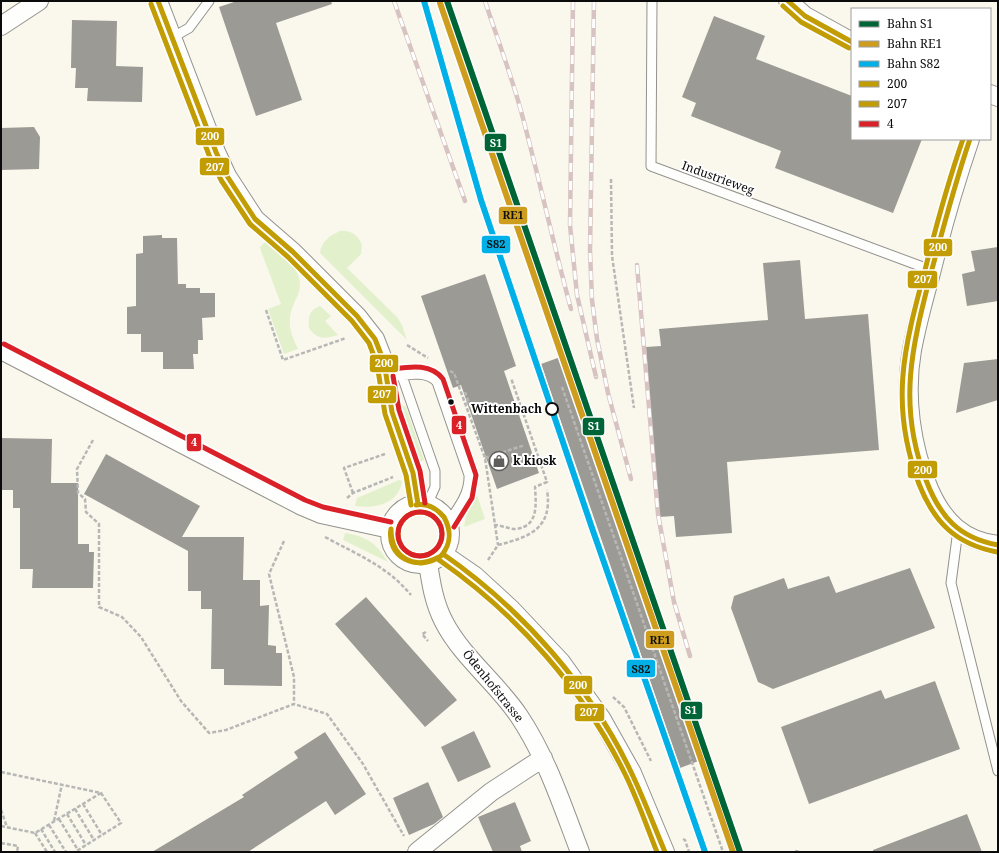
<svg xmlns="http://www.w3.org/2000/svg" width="999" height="853" viewBox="0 0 999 853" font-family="'Noto Serif',serif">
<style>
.green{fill:#e2f1cc}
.building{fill:#9c9a94}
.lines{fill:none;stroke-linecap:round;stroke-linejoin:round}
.service-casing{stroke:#93928d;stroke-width:11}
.minor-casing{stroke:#93928d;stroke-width:20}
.path{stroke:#b7b7b5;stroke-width:2.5;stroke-dasharray:4 2;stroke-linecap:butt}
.service{stroke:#fefefc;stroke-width:9}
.minor{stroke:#fefefc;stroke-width:18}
.rail-casing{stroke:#d7c3c2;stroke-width:4.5}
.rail{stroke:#fff;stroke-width:3;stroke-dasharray:9;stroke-linecap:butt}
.bus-1-casing{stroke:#fff;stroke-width:8}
.bus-2-casing{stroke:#fff;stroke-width:8}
.bus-3-casing{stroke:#fff;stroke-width:8}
.bus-1{stroke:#c29c03;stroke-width:5}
.bus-2{stroke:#c29c03;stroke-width:5}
.bus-3{stroke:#da2128;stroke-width:5}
.rail-1-casing{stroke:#fff;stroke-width:9}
.rail-2-casing{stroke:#fff;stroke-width:9}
.rail-3-casing{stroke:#fff;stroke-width:9}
.rail-1{stroke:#006536;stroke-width:6}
.rail-2{stroke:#ce9d1d;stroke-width:6}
.rail-3{stroke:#01b0e6;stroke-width:6}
.bus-dot{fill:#0b0b0b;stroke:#fff;stroke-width:1.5}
.stop-dot{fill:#fff;stroke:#0b0b0b;stroke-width:2}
.labels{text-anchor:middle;stroke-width:4;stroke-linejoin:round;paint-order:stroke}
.street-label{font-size:12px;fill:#0b0b0b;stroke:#fff}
.stop-label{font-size:12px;font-weight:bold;fill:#0b0b0b;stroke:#fff;text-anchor:end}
.poi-label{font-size:12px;font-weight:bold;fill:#0b0b0b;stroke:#fff;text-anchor:start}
.line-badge{stroke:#fff;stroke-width:1.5}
.badge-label{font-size:11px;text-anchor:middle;font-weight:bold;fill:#fff}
.pale-badge-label{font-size:11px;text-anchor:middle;font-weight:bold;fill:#111}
</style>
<rect width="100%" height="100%" fill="#faf8ed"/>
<path class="green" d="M340 231C351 230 358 235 362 245L361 254 347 268 397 317 402 325 407 340 320 253C321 242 330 235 340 231Z
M265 242C273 242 277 249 282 254 296 268 306 280 296 299 293 306 290 312 290 320 289 330 294 340 298 349L284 354 268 309 281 304 261 251 260 247Z
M320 306 331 316 325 321 338 335C325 339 317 340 309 328 308 317 309 310 320 306Z
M402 405 406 407 424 460 420 462 402 413Z
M399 480 402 481C399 504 375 509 355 506L357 498Z
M477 495 485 519 464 527 467 511Z
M345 533C368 537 376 543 388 562L343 540Z"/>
<path class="building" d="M237 1H331L332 4 276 23 302 100 256 116 219 7Z
M714 16 765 36 756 59 852 96V139H922L893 213 775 168 781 151 691 116 696 103 682 97Z
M72 20 117 21 116 66 143 67 142 102 87 101 88 88H75L76 68H71Z
M34 127 40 137 39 169 1 170V128Z
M162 235V238H177L178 284H186V288H200V293H215V317L202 318 203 340H198V354H193L194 369H163V352H141V334H127V307L136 306V254L143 253V236Z
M998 247V301L967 306 962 274 975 271 971 251Z
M800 260 805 319 868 314 879 450 727 462 732 533 676 537 674 516 659 517 646 347 661 346 659 329 768 320 763 263Z
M485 274 516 366 504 371 539 473 497 489 461 385 453 388 421 296Z
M566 355 704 759 680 768 541 364Z
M998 359V400L956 413 964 363Z
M1 438 52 439 51 483H78V544H89V552H94L93 588H32L33 569H20V508H13V490H1Z
M106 454 200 506 182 537H244L243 580H260V606L269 605 268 645 276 646V653H282V686L224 685V669H211L212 609H201V591H188V551L84 494Z
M910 568 935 628 773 689 758 682 731 608 734 596 784 578 788 589 829 576 836 593Z
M366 597 457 700 425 727 335 624Z
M935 681 960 749 809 804 781 727 881 690 885 699Z
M474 731 491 767 458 782 441 747Z
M325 732 366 794 335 815 326 801 248 852H152L244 797 242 795 298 758 294 752Z
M428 782 443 817 434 824 409 835 393 798Z
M515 802 531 841 520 846 522 852H493L478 817Z
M967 814 982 852H873V850Z"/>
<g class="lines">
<defs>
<path id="service" d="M652 1 651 166 931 270
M173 37 189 28 209 1
M402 376 435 471V487L427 505
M386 377C402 376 426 369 437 382L469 475C470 494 458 508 448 523
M958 530 951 583 998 771"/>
<path id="minor" d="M158 1 216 152 227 176 255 219 293 252 357 316 375 339 384 362 392 412 413 473 418 504
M788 1 805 16 852 42
M1 26 39 1
M990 94 998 97
M970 139C955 183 942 228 931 273 924 298 917 324 912 350 904 396 911 447 929 489 943 521 963 541 998 545
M1 350 302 506 321 514 390 529
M390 534a30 30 0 1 1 60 0a30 30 0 1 1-60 0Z
M443 554 475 576 511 609 561 662 601 718 632 773 665 852
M428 563C431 583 434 603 444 622 462 657 497 683 519 716 547 758 562 805 580 852
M417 852 491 792 543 758"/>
</defs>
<use href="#service" class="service-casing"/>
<use href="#minor" class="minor-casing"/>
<path class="path" d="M611 179 612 256 634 408
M266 310 283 360 346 338
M407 345 428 358
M450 371 454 373 485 458 498 545
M562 387 723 852
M465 404 469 403 465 392
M93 440 77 469 78 493 85 499 86 512 99 524V607L122 617 141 637 181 701 209 733 226 730 294 704 327 714 363 764 404 836
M485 458 525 445
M353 493 344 468 385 454
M347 498 353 493 393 477
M494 525C501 525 509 529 515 529 539 527 536 504 535 487L547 482 511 378
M325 537C358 555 387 566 411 595
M284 541 269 574 294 677V704
M488 560 498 545C530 537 553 528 547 490
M426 632 422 634 428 641
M613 697 624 707 651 761
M1 772 101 793 121 823 75 852
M83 804 102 835
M75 809 94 840
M1 810 7 827
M67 814 86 845
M59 819 78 850
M54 821 62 784
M49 825 66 852
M1 826 35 833 101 793
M41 829 55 852
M35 833 47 852
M683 839 685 840 689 852
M1 843 18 846 17 852
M795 851 800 852"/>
<use href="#service" class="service"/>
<use href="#minor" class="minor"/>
<defs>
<path id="rail" d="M394 1 465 201
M485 1C497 38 511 74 521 111 539 177 553 243 571 309
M573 1 570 225 577 295 596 377
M594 1 590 251 592 300 597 339 608 393 631 479
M637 265 658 514 674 602 690 656"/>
</defs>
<use href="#rail" class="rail-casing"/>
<use href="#rail" class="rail"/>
<defs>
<path id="bus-1" d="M158 1 216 152 227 176 255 219 293 252 357 316 375 339 384 362 392 412 413 473 418 504
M788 1 805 16 852 42
M970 139C955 183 943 228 931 273 912 347 897 405 926 480 940 517 959 538 998 545
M416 505C427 503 436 508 443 516
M391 529C391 557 413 571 439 557
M391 529C386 557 417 572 439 557
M443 554C521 608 592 688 632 774 644 799 654 826 665 852
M441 556C451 544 452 532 444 517"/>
<path id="bus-2" d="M151 4 209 155 221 180 250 224 288 257 352 321 369 343 377 364 385 414 406 475 411 505
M783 6 801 22 849 48
M963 139C948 182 936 226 925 270 904 348 889 404 919 484 934 522 955 544 997 552
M398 534a22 22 0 1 1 44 0a22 22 0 1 1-44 0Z
M439 560C517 614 584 690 626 776 638 801 647 827 657 852"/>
<path id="bus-3" d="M4 344 305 500 323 507 391 522
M385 370C405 368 429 361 443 379L476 475 472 498 454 527
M393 376 399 410 420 471 425 503
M398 534a22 22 0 1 1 44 0a22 22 0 1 1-44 0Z"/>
</defs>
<use href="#bus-1" class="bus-1-casing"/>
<use href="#bus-2" class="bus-2-casing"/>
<use href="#bus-3" class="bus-3-casing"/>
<use href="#bus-1" class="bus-1"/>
<use href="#bus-2" class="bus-2"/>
<use href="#bus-3" class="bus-3"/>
<defs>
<path id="rail-1" d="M447 1 740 852"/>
<path id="rail-2" d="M440 3 733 852"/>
<path id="rail-3" d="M424 1 481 200 592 528 705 852"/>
</defs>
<use href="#rail-1" class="rail-1-casing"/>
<use href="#rail-2" class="rail-2-casing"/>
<use href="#rail-3" class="rail-3-casing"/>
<use href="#rail-1" class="rail-1"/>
<use href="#rail-2" class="rail-2"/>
<use href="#rail-3" class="rail-3"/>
</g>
<defs>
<symbol id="shop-ring" viewBox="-11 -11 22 22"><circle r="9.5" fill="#fff" stroke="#5f5e5a" stroke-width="1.5"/><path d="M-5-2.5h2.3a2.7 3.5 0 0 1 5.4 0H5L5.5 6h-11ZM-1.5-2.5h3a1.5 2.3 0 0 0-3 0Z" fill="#5f5e5a"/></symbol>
</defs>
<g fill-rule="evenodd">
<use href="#shop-ring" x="488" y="450" width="22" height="22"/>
</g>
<circle class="bus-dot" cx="451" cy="402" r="3.5"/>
<circle class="stop-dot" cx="552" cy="409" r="6"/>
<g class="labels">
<g class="street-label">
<text transform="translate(718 178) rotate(20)" y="4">Industrieweg</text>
<text transform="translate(493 686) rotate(51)" y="4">Ödenhofstrasse</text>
</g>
<g class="stop-label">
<text x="542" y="413">Wittenbach</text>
</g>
<g class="poi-label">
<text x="513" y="465">k kiosk</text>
</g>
</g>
<g class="line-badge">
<rect x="195" y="127" width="30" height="19" rx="4" fill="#c29c03"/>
<rect x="484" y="133" width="23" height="19" rx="4" fill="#006536"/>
<rect x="199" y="157" width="31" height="19" rx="4" fill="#c29c03"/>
<rect x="498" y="206" width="30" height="19" rx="4" fill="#ce9d1d"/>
<rect x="481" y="235" width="30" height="19" rx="4" fill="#01b0e6"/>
<rect x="923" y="238" width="30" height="19" rx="4" fill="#c29c03"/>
<rect x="907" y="270" width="31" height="19" rx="4" fill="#c29c03"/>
<rect x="369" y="354" width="30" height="19" rx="4" fill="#c29c03"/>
<rect x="367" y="385" width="30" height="19" rx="4" fill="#c29c03"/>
<rect x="451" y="415" width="16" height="20" rx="4" fill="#da2128"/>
<rect x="582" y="417" width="23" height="19" rx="4" fill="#006536"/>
<rect x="186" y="433" width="16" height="19" rx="4" fill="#da2128"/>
<rect x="907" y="460" width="31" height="19" rx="4" fill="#c29c03"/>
<rect x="645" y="630" width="30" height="19" rx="4" fill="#ce9d1d"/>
<rect x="626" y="659" width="30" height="19" rx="4" fill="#01b0e6"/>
<rect x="563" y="675" width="30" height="20" rx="4" fill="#c29c03"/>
<rect x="680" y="701" width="23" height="19" rx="4" fill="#006536"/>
<rect x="574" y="703" width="31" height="19" rx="4" fill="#c29c03"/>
</g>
<g class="badge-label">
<text x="210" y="140">200</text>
<text x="496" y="147">S1</text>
<text x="215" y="171">207</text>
<text x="938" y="251">200</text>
<text x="923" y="283">207</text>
<text x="384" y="367">200</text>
<text x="382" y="398">207</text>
<text x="459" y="429">4</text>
<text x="594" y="430">S1</text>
<text x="194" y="446">4</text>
<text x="923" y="474">200</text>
<text x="578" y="689">200</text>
<text x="691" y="714">S1</text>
<text x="589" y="716">207</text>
</g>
<g class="pale-badge-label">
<text x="513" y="219">RE1</text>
<text x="496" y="248">S82</text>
<text x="660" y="644">RE1</text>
<text x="641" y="673">S82</text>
</g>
<rect width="999" height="853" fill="none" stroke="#0b0b0b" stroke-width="4"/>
<rect x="851" y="8" width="140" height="132" fill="#ffffff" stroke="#9d9d9d"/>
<rect x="859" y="21" width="20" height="6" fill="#006536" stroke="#9d9d9d"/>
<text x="887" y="28" font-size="12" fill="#0b0b0b">Bahn S1</text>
<rect x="859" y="41" width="20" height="6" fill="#ce9d1d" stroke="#9d9d9d"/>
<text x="887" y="48" font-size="12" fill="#0b0b0b">Bahn RE1</text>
<rect x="859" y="61" width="20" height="6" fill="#01b0e6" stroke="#9d9d9d"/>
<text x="887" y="68" font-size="12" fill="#0b0b0b">Bahn S82</text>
<rect x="859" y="81" width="20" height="6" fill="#c29c03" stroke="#9d9d9d"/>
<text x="887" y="88" font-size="12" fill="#0b0b0b">200</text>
<rect x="859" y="101" width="20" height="6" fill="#c29c03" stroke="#9d9d9d"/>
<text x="887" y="108" font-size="12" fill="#0b0b0b">207</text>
<rect x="859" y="121" width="20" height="6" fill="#da2128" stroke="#9d9d9d"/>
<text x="887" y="128" font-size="12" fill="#0b0b0b">4</text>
</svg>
